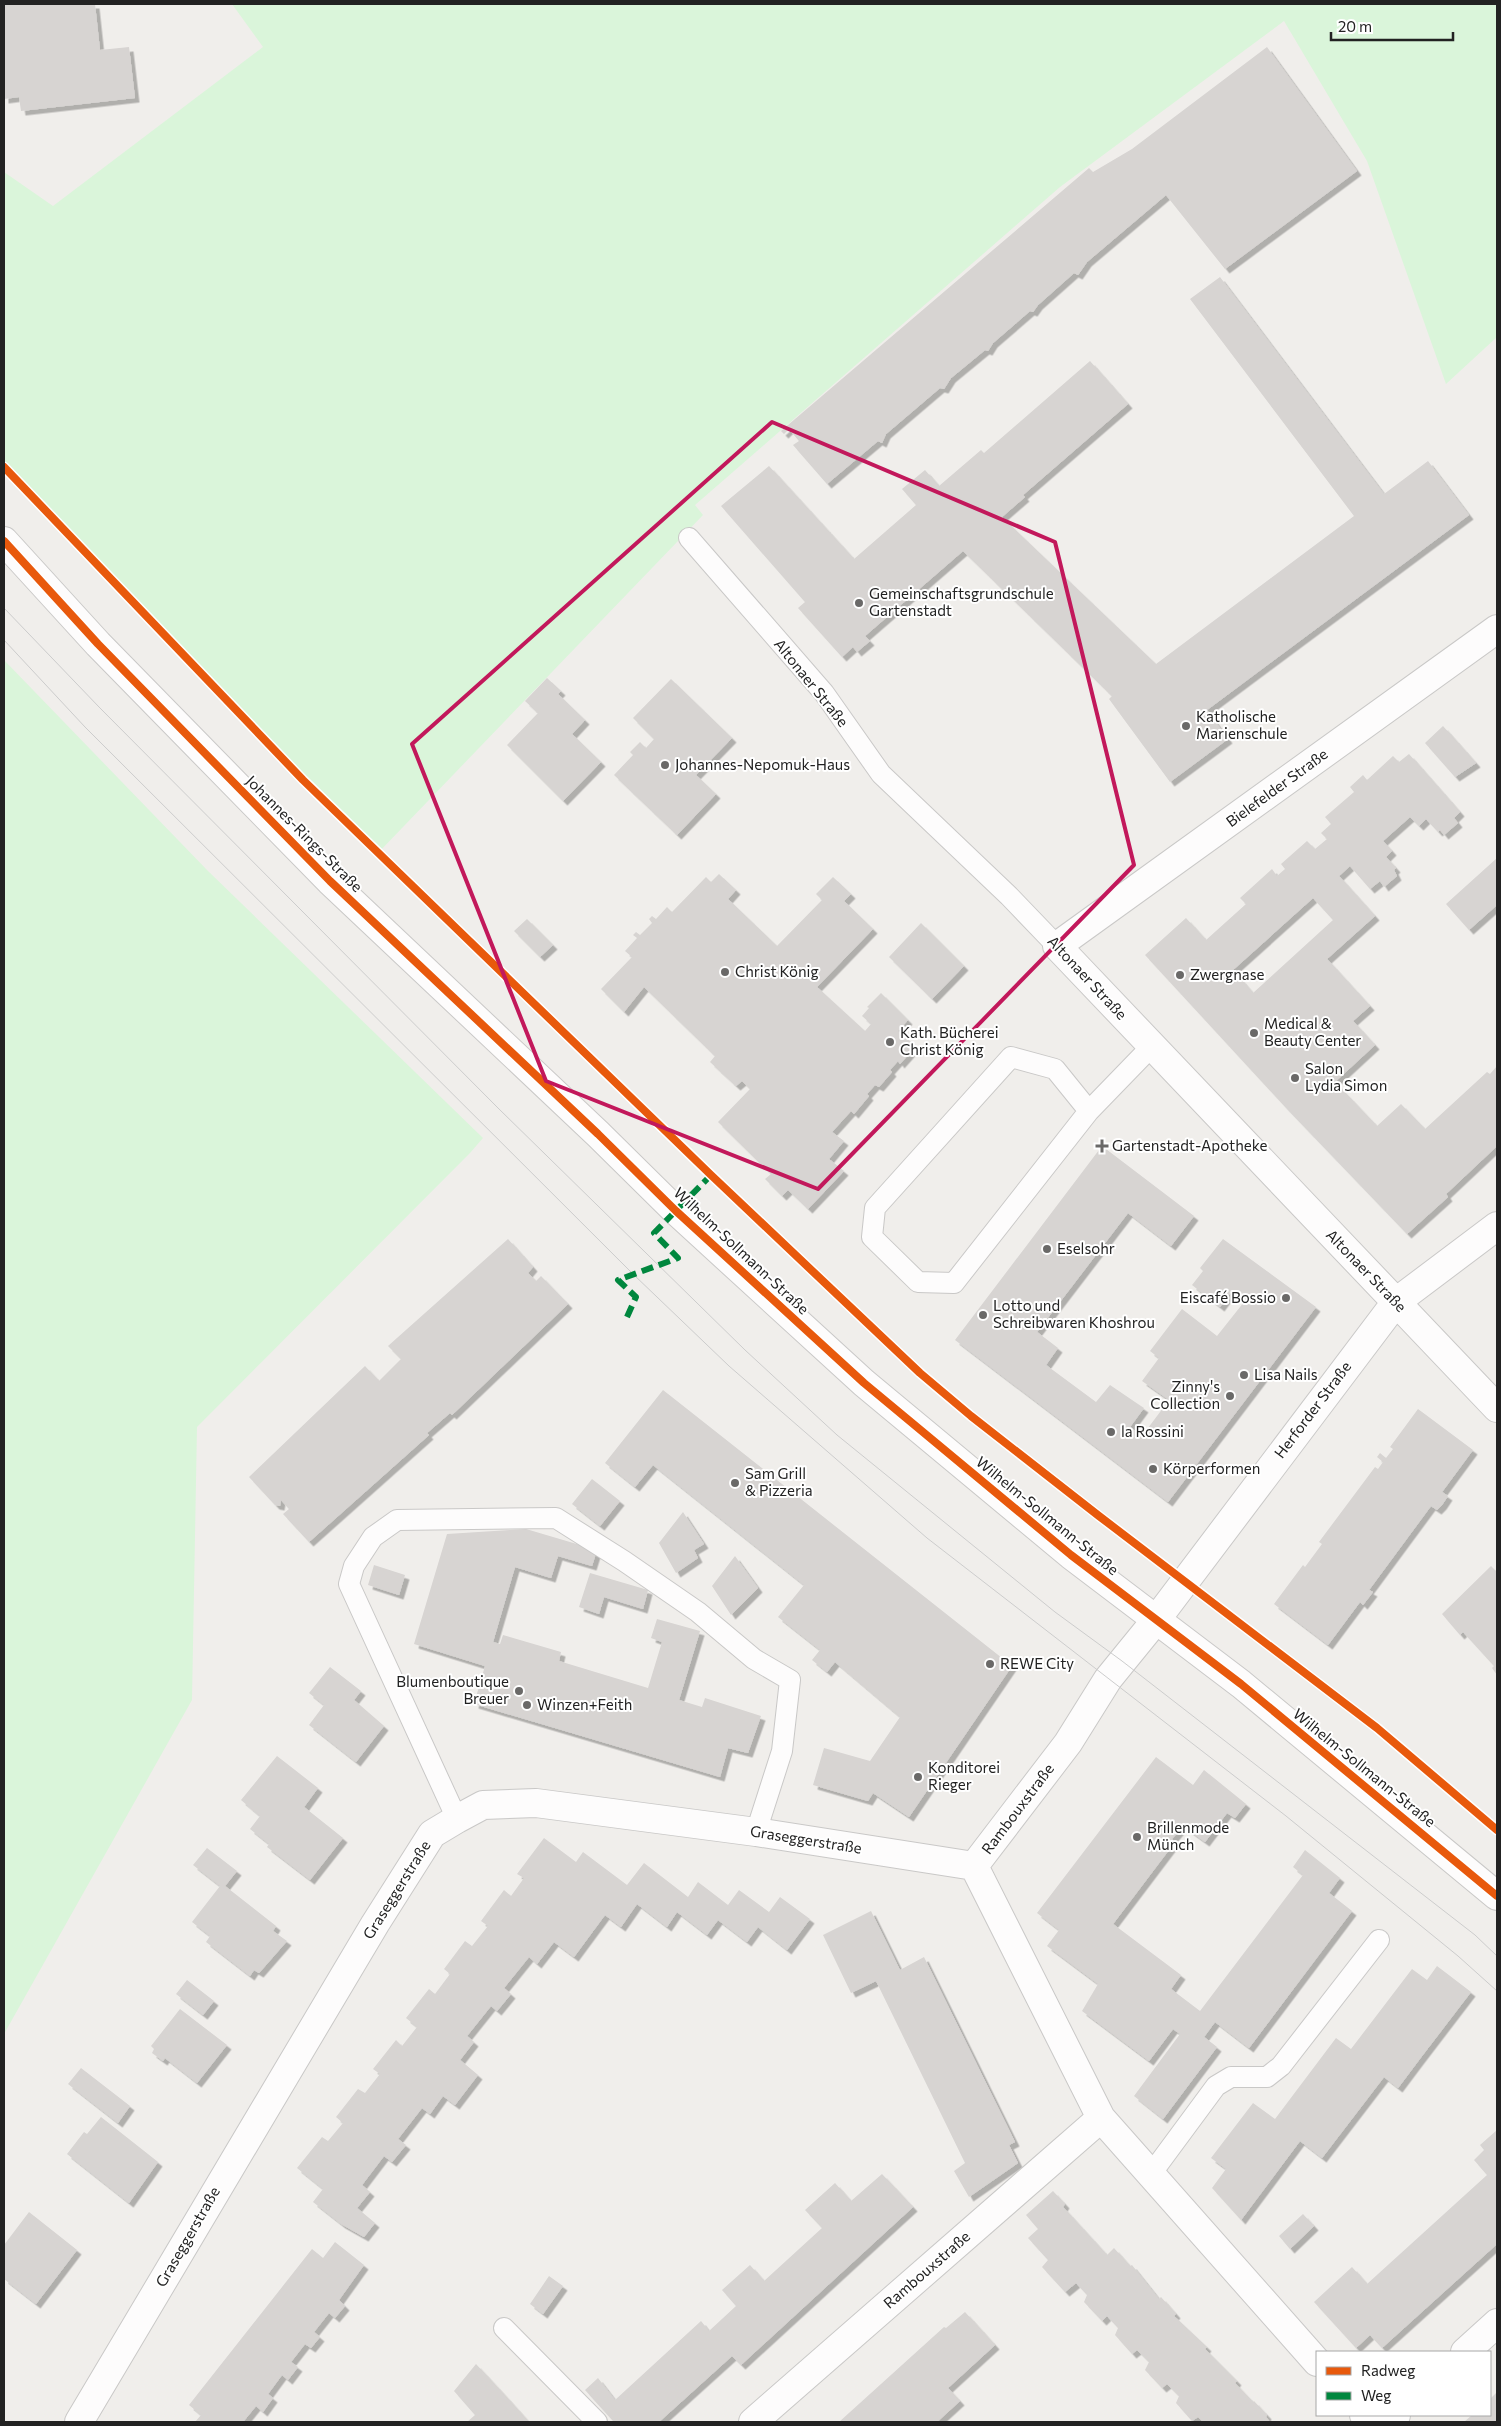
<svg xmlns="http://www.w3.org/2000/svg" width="1501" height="2426" viewBox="0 0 1501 2426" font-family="Commissioner,sans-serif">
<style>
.park{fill:#daf5da}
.building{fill:#d7d4d2;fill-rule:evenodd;filter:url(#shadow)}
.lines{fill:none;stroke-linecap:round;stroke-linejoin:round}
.service-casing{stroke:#c9c8c7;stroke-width:22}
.minor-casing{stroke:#c9c8c7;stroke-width:30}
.tertiary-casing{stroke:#c9c8c7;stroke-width:30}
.service{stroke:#fdfcfc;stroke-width:20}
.minor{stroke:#fdfcfc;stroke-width:28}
.tertiary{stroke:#fdfcfc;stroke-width:28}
.tram{stroke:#ccc;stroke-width:1}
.quiet{stroke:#00873e;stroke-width:6;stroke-dasharray:12 6;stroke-linecap:butt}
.cycleway-casing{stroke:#fff;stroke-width:11}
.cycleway{stroke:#e8590c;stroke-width:8}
.marked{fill:none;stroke:#c2185b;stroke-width:4;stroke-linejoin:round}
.poi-dot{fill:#6a6968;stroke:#fff;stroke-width:2}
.labels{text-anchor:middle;stroke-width:4;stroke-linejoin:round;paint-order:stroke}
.poi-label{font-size:15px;fill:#222;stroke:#fff;text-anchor:start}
.street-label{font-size:15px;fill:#222;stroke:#fff}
</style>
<defs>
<filter id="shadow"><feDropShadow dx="4.5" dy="4.5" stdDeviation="0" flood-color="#0004"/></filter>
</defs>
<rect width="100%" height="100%" fill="#f0eeeb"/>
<path class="park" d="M232 4H1497V337L1446 384 1367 161 1284 21 1060 187 695 505 703 515 378 853 256 732 4 467V172L53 206 263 47Z
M4 660 208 871 483 1138 470 1153 197 1427 192 1700 4 2034Z"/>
<path class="building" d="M4 4H95L100 50 129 47 135 98 21 111 19 97 4 99Z
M1267 47 1357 171 1225 269 1166 195 1087 262 1078 275 1074 273 1038 305 1033 312 1030 311 993 343 988 351 985 350 951 378 944 389 940 388 886 434 882 443 878 441 827 484 793 445 799 441 789 429 784 434 781 431 1089 168 1093 172 1132 149Z
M1220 277 1384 494 1428 461 1469 515 1207 710 1228 739 1170 782 1109 699 1112 696 963 551 865 636 870 641 857 652 853 647 842 657 798 608 805 602 721 506 769 466 854 559 916 505 902 489 925 470 939 486 981 450 984 453 1090 361 1128 404 1023 495 1025 497 1002 517 1156 664 1354 516 1190 299Z
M547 678 561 691 558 694 585 720 572 734 601 762 563 801 507 745 538 713 525 701Z
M671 679 732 738 696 775 716 794 677 835 614 775 633 755 630 752 640 742 646 748 654 739 633 718Z
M1443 726 1476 763 1455 777 1425 743Z
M1409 754 1460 812 1454 818 1458 823 1444 835 1440 830 1438 832 1426 819 1419 826 1410 817 1383 841 1392 851 1386 857 1396 868 1394 870 1397 876 1384 887 1380 881 1370 889 1350 866 1339 876 1375 916 1327 959 1370 1006 1353 1021 1375 1045 1335 1082 1377 1126 1401 1104 1425 1129 1487 1072 1490 1074 1497 1066V1146L1446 1194 1448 1197 1407 1234 1288 1110 1145 955 1186 918 1206 940 1246 904 1240 898 1272 869 1277 876 1285 869 1281 864 1307 841 1315 849 1327 839 1321 833 1331 824 1325 817 1354 792 1350 787 1363 775 1367 780 1393 756 1399 762ZM1313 898 1333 920 1253 993 1233 970Z
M1497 858V905L1469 930 1446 904Z
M719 874 736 890 728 899 777 946 822 900 816 894 833 877 851 894 844 901 873 929 817 987 865 1031 871 1024 862 1016 869 1008 867 1007 881 993 908 1020 898 1031 916 1046 900 1064 898 1061 890 1070 892 1072 879 1087 875 1085 867 1094 869 1096 854 1114 851 1111 832 1132 844 1141 829 1159 844 1171 808 1209 788 1190 782 1196 765 1179 771 1174 718 1122 750 1089 742 1081 736 1086 710 1062 715 1056 644 987 624 1012 601 989 632 957 625 951 637 938 633 935 636 932 640 935 652 923 649 919 652 916 656 919 667 907 672 912 706 877 711 882Z
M527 919 553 945 540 957 514 931Z
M921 923 964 966 932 999 889 957Z
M1102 1146 1194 1216 1171 1246 1128 1213 1037 1332 1058 1348 1046 1365 1096 1402 1110 1385 1135 1402 1144 1408 1130 1427 1142 1436 1169 1400 1142 1381 1159 1358 1150 1351 1182 1309 1217 1336 1244 1302 1231 1292 1220 1307 1192 1285 1203 1271 1200 1268 1223 1239 1316 1307 1168 1502 955 1340Z
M508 1239 533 1267 528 1273 536 1281 541 1276 568 1304 452 1415 450 1413 427 1433 429 1435 309 1542 283 1514 289 1509 281 1500 280 1506 275 1505 249 1477 365 1366 379 1381 401 1359 388 1346Z
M663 1390 1012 1666 909 1817 873 1793 868 1801 813 1785 824 1748 870 1761 900 1717 835 1662 827 1672 812 1660 820 1650 778 1617 804 1585 653 1465 635 1487 605 1463Z
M1418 1409 1473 1450 1442 1492 1448 1496 1442 1505 1437 1510 1431 1506 1369 1590 1373 1592 1363 1605 1360 1602 1328 1645 1274 1604 1303 1565 1305 1567 1322 1544 1319 1542 1375 1467 1378 1469 1383 1462 1377 1457 1380 1453 1386 1458 1393 1449 1390 1447Z
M592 1479 620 1501 600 1526 572 1504Z
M683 1512 704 1544 694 1550 698 1558 676 1573 659 1543Z
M526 1529 597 1550 592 1566 558 1556 551 1578 515 1567 493 1642 500 1644 503 1635 561 1652 559 1661 648 1688 662 1642 651 1638 657 1619 700 1631 679 1700 702 1707 705 1698 761 1716 748 1753 728 1748 720 1777 474 1704 485 1666 414 1644 447 1534Z
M735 1556 758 1588 731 1615 712 1586Z
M374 1565 405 1575 399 1595 368 1585Z
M1491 1566 1497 1572V1675L1492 1668 1494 1666 1463 1632 1460 1635 1442 1614Z
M590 1573 648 1590 643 1609 604 1597 599 1614 579 1607Z
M330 1667 361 1691 354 1700 384 1726 356 1762 309 1725 324 1705 309 1693Z
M277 1756 318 1788 304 1807 343 1838 310 1880 267 1847 269 1844 250 1829 260 1816 241 1800Z
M1156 1757 1193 1785 1204 1770 1246 1804 1235 1818 1227 1813 1205 1842 1183 1826 1172 1839 1175 1842 1113 1924 1181 1975 1171 1989 1200 2011 1303 1875 1293 1867 1305 1850 1340 1878 1329 1893 1352 1911 1249 2048 1215 2022 1204 2037 1217 2047 1163 2119 1134 2096 1180 2034 1173 2029 1149 2061 1082 2011 1098 1984 1047 1946 1059 1930 1037 1913Z
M544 1838 576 1862 583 1852 627 1885 644 1863 688 1897 698 1882 728 1905 739 1890 769 1912 780 1897 810 1919 787 1950 758 1927 747 1942 718 1920 707 1935 677 1912 667 1927 637 1904 621 1927 605 1915 574 1957 554 1942 537 1964 529 1957 504 1988 511 1994 497 2011 491 2006 467 2036 474 2042 460 2060 478 2075 455 2105 443 2096 430 2114 422 2108 398 2139 406 2145 392 2162 384 2156 362 2185 370 2192 357 2208 375 2223 364 2237 341 2224 313 2202 323 2189 297 2168 322 2137 328 2141 343 2123 336 2117 358 2089 365 2093 380 2074 373 2069 396 2040 402 2046 417 2027 406 2018 429 1989 435 1994 450 1974 444 1969 465 1941 472 1946 488 1926 481 1921 504 1890 511 1896 524 1878 517 1874Z
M207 1848 237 1871 225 1886 276 1926 273 1931 287 1941 259 1973 254 1970 250 1976 206 1942 210 1936 192 1922 220 1886 193 1865Z
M871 1911 900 1970 924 1957 1015 2142 1009 2145 1018 2163 969 2197 954 2171 965 2163 876 1981 851 1993 823 1935Z
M1437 1966 1471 1992 1419 2060 1398 2088 1384 2077 1322 2158 1300 2141 1241 2220 1212 2188 1226 2169 1211 2158 1253 2103 1275 2119 1336 2038 1351 2049 1412 1969 1427 1980Z
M187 1980 214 2001 203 2015 176 1994Z
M180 2009 227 2045 197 2083 165 2058 163 2061 152 2053 154 2049 151 2046Z
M81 2068 130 2106 118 2123 68 2084Z
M101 2117 158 2162 129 2203 67 2154 84 2132 87 2134Z
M1497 2130V2244L1382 2348 1370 2335 1356 2348 1314 2302 1352 2267 1367 2284 1487 2175 1474 2160 1484 2150 1480 2145Z
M882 2174 913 2207 741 2365 732 2356 659 2422H614L585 2390 598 2378 615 2400 701 2321 709 2331 736 2306 722 2290 750 2265 764 2281 822 2228 805 2210 835 2183 851 2201Z
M1053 2191 1065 2204 1063 2207 1107 2255 1114 2248 1130 2266 1132 2265 1159 2299 1161 2297 1176 2314 1174 2316 1207 2347 1205 2349 1237 2381 1235 2383 1253 2402 1254 2401 1267 2415 1266 2417 1270 2422H1203L1198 2417 1192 2421 1176 2403 1179 2396 1167 2384 1162 2388 1145 2370 1149 2362 1137 2350 1132 2354 1115 2335 1118 2328 1107 2316 1102 2321 1084 2302 1087 2295 1076 2283 1065 2292 1042 2267 1048 2260 1028 2238 1038 2229 1026 2215Z
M29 2212 77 2250 36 2304 4 2279V2245Z
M1303 2214 1314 2226 1290 2249 1279 2236Z
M335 2242 364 2265 339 2300 345 2306 335 2318 329 2313 314 2332 320 2337 311 2348 305 2344 291 2362 298 2367 288 2380 282 2375 268 2394 273 2398 263 2412 256 2406 243 2422H195L201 2415 189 2405 312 2249 323 2258Z
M549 2276 563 2286 543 2314 530 2304Z
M965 2312 995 2345 948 2388 960 2401 937 2422H839L944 2327 946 2328Z
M476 2364 501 2391 529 2422H467L475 2415 454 2391Z
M1497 2392V2422H1464L1472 2415H1490V2399Z"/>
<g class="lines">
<defs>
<path id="service" d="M689 538 824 693 881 774 1009 896 1057 946
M1089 1111 1055 1069 1011 1057 875 1208 872 1237 918 1282 954 1283 1089 1111 1151 1047
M457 1819 349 1584 354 1566 373 1537 397 1520 556 1518 624 1561 698 1612 754 1659 790 1680 782 1751 756 1832
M1151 2174 1216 2086 1231 2077H1267L1281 2066 1379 1940
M504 2328 597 2422"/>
<path id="minor" d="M1497 629 1057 946 1497 1408
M1465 2352 1497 2323
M1317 2362 1101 2118 974 1866 1068 1743 1108 1679 1156 1620 1396 1302 1497 1226
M1364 2415 1371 2422
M79 2422 375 1924 432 1834 457 1819 483 1805 536 1803 756 1832 974 1866
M753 2422 1101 2118
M1388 2422 1396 2415"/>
<path id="tertiary" d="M4 541 98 644 330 881 598 1134 676 1211 864 1383 1071 1555 1241 1684 1497 1896"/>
</defs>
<use href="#service" class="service-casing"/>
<use href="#minor" class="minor-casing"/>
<use href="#tertiary" class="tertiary-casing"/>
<use href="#service" class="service"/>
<use href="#minor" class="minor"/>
<use href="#tertiary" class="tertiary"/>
<path class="tram" d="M4 608 99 707 498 1108 745 1350 837 1435 1055 1612 1122 1661 1475 1935 1497 1956
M4 640 85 727 633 1274 729 1366 927 1538 1286 1816 1458 1956 1497 1991"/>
<path class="quiet" d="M627 1317 636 1297 618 1280 678 1258 654 1233 711 1175"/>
<defs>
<path id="cycleway" d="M4 467 303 780 711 1175 920 1373 971 1416 1099 1516 1377 1728 1497 1830
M4 541 98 644 330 881 598 1134 676 1211 864 1383 1071 1555 1241 1684 1497 1896"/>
</defs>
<use href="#cycleway" class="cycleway-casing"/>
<use href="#cycleway" class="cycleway"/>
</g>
<path class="marked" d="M772 422 1055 542 1134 865 818 1189 546 1081 412 744Z"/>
<g class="poi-dot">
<circle cx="859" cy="603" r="5"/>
<circle cx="1186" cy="726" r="5"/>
<circle cx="665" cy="765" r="5"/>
<circle cx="725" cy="972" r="5"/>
<circle cx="1180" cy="975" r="5"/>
<circle cx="1254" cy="1033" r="5"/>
<circle cx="890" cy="1042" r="5"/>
<circle cx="1295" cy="1078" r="5"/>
<path d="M1099.5 1138.5h5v5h5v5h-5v5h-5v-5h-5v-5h5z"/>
<circle cx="1047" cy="1249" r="5"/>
<circle cx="1286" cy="1298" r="5"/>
<circle cx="983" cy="1315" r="5"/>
<circle cx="1244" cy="1375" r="5"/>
<circle cx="1230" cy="1396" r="5"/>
<circle cx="1111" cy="1432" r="5"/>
<circle cx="1153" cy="1469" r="5"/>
<circle cx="735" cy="1483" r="5"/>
<circle cx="990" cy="1664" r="5"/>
<circle cx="519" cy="1691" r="5"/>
<circle cx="527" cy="1705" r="5"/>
<circle cx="918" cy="1777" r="5"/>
<circle cx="1137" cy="1837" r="5"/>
</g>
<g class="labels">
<g class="poi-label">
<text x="869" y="599">Gemeinschaftsgrundschule<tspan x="869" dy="17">Gartenstadt</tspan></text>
<text x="1196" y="722">Katholische<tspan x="1196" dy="17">Marienschule</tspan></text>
<text x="675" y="770">Johannes-Nepomuk-Haus</text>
<text x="735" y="977">Christ König</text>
<text x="1190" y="980">Zwergnase</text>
<text x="1264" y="1029">Medical &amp;<tspan x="1264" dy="17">Beauty Center</tspan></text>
<text x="900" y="1038">Kath. Bücherei<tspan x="900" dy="17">Christ König</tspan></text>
<text x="1305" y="1074">Salon<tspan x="1305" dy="17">Lydia Simon</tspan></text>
<text x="1112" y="1151">Gartenstadt-Apotheke</text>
<text x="1057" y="1254">Eselsohr</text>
<text x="1276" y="1303" text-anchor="end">Eiscafé Bossio</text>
<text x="993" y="1311">Lotto und<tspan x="993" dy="17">Schreibwaren Khoshrou</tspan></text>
<text x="1254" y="1380">Lisa Nails</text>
<text x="1220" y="1392" text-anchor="end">Zinny's<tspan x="1220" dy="17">Collection</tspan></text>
<text x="1121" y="1437">la Rossini</text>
<text x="1163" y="1474">Körperformen</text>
<text x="745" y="1479">Sam Grill<tspan x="745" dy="17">&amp; Pizzeria</tspan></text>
<text x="1000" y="1669">REWE City</text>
<text x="509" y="1687" text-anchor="end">Blumenboutique<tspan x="509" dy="17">Breuer</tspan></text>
<text x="537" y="1710">Winzen+Feith</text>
<text x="928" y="1773">Konditorei<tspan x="928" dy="17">Rieger</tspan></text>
<text x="1147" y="1833">Brillenmode<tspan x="1147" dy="17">Münch</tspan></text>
</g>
<g class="street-label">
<text transform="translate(811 683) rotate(51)" y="5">Altonaer Straße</text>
<text transform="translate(1277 788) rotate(-36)" y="5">Bielefelder Straße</text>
<text transform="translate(304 834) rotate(45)" y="5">Johannes-Rings-Straße</text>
<text transform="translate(1087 978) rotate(47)" y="5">Altonaer Straße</text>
<text transform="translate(741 1251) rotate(43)" y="5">Wilhelm-Sollmann-Straße</text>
<text transform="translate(1366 1271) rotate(46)" y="5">Altonaer Straße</text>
<text transform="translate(1313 1410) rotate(-53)" y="5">Herforder Straße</text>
<text transform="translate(1047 1516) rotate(39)" y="5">Wilhelm-Sollmann-Straße</text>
<text transform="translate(1364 1768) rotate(39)" y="5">Wilhelm-Sollmann-Straße</text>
<text transform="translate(1018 1809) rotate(-53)" y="5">Rambouxstraße</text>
<text transform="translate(806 1840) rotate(9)" y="5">Graseggerstraße</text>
<text transform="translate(397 1890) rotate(-58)" y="5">Graseggerstraße</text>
<text transform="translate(188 2237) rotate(-60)" y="5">Graseggerstraße</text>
<text transform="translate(927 2270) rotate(-41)" y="5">Rambouxstraße</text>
</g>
</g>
<rect width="1501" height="2426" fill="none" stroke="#222222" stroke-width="10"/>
<rect x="1316" y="2351" width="175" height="65" fill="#ffffff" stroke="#a7a7a7"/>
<rect x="1326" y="2367" width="25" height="8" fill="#e8590c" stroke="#a7a7a7"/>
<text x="1361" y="2376" font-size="15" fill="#222222">Radweg</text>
<rect x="1326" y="2392" width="25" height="8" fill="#00873e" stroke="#a7a7a7"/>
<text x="1361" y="2401" font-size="15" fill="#222222">Weg</text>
<path d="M1331 32v8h122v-8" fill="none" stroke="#222222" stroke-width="2.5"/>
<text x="1338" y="32" font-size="15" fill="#222222" stroke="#ffffff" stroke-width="4" paint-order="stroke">20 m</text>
</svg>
